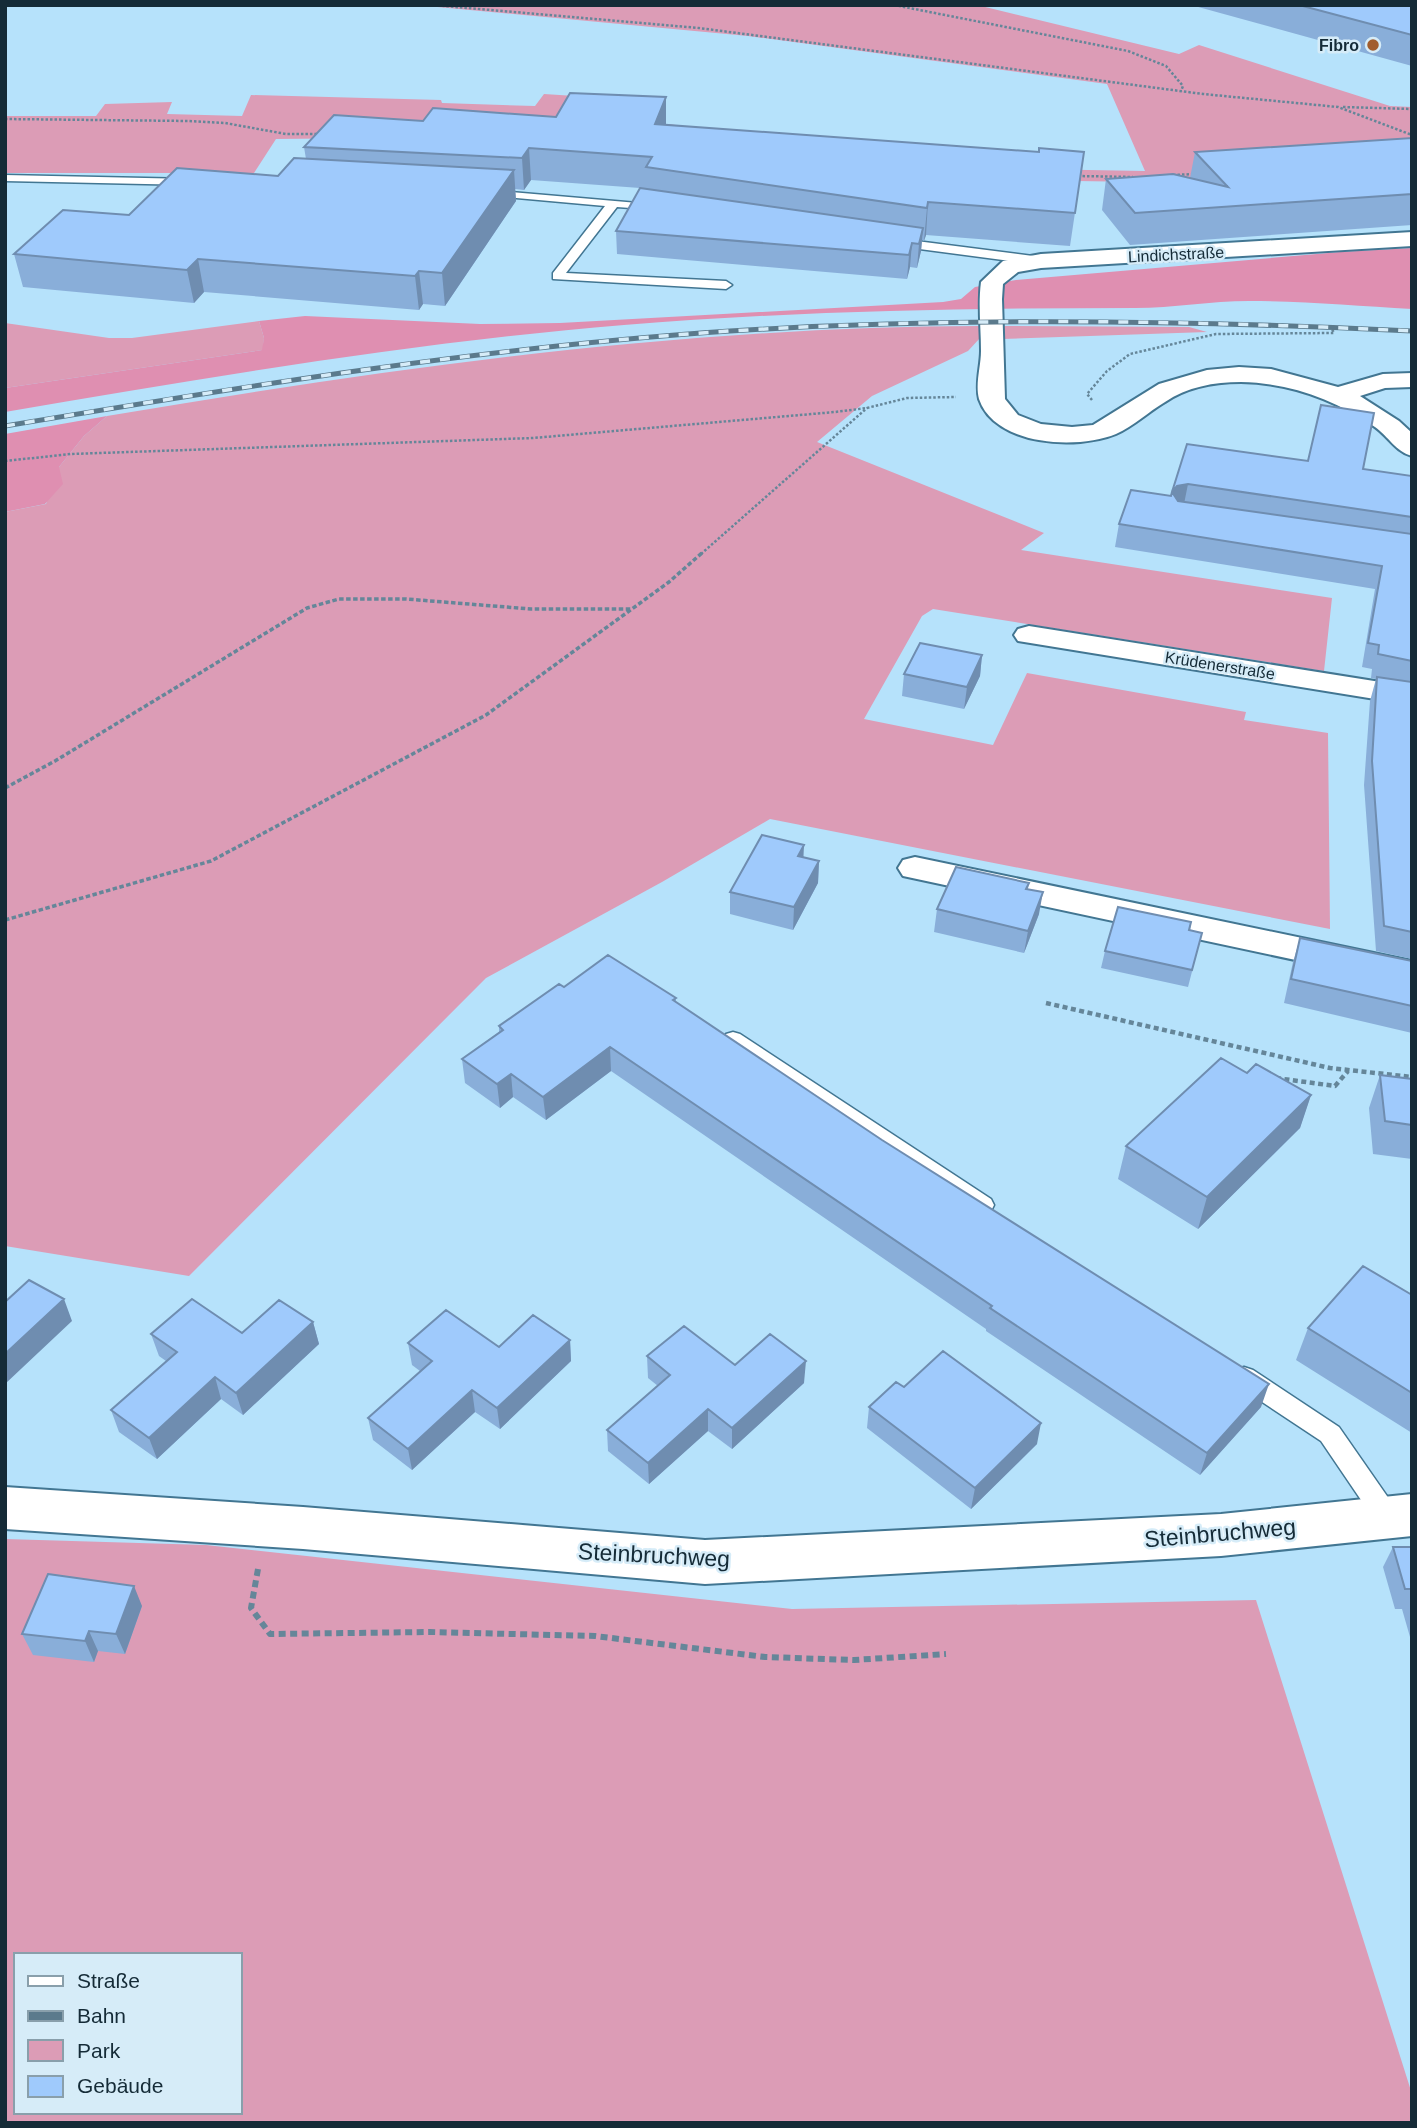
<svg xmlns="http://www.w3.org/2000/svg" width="1417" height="2128" viewBox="0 0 1417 2128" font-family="Arial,sans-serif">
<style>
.green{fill:#dc9cb6;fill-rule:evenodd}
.forest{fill:#df8fb1}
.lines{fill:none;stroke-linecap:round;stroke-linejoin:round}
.service-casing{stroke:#427692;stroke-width:3}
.minor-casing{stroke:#427692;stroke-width:4}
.path-far3{stroke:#658699;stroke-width:2.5;stroke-dasharray:2.5 2;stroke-linecap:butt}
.path-far2{stroke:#658699;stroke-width:3.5;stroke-dasharray:4.5 2.5;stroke-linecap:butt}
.path-far1{stroke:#658699;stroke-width:4.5;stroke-dasharray:5 3.5;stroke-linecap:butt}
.path{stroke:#658699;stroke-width:6;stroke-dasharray:7 4.5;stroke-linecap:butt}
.service{fill:#fff;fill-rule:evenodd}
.minor{fill:#fff;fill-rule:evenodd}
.rail-casing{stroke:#5b7a8c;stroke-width:5}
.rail{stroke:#d6ecf8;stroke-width:3.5;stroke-dasharray:10;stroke-linecap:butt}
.wall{fill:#89aed9}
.shaded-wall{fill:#6f8db0}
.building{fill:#9fcafc;stroke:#6f8db0;stroke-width:2}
.poi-dot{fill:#a15d2e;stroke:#d6ecf8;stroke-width:2.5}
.labels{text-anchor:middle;stroke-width:5;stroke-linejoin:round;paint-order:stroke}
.far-poi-label{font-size:16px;font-weight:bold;fill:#152b37;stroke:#d6ecf8;text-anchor:end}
.far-street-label{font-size:16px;fill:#152b37;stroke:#d6ecf8}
.near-street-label{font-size:23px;fill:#152b37;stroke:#d6ecf8}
</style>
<rect width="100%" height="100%" fill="#b6e2fb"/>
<path class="green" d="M416 5H977L1179 54 1199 45 1390 106 1412 107V165L1140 182 1077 181 378 138 276 139 254 173H5V116H96L105 104 172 102 167 114 242 116 251 95 441 100 442 103 535 106 544 94 606 98 628 121 676 125 666 143 1030 169 1145 171 1107 84 748 36Z
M259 321 264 338 263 350 5 388V323L109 338H132Z
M979 326 980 338 968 351 872 396 817 442 1044 533 1021 550 1332 598 1324 671 933 609 922 616 864 719 993 745 1027 673 1246 712 1244 720 1328 733 1330 929 770 819 662 882 486 978 189 1276 5 1246V512L46 504 59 467 84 436 107 416C397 367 684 327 979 326Z
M1003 326 1189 327 1207 332 1002 339Z
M5 1539 206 1545 792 1609 1256 1600 1412 2094V2123H5ZM16 1955H240V2112H16Z"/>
<path class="forest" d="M1412 248V309C1358 306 1303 301 1249 301 1211 301 1173 308 1135 308 964 308 794 311 624 325 416 342 211 377 5 412V388L262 350 264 338 259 321 305 316 480 324 560 323 943 302 961 299 975 287 1016 280 1340 252Z
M107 416 84 436 59 467 63 484 45 504 5 512V434Z"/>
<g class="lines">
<defs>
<path id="service" d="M5 175 192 179 198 182 192 185 5 181Z
M487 190 661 205 663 207 657 210 617 207 566 273 726 281 732 285 726 289 553 279V273L605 206 483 195V191Z
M893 238 1041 257 1047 261 1041 265 889 245 887 242Z
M733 1032 740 1034 991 1199 994 1205 991 1211 983 1214 975 1211 726 1044 723 1039 726 1034Z
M1244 1367 1253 1370 1339 1427 1396 1509 1400 1517 1396 1525 1387 1528 1378 1525 1321 1441 1235 1384 1232 1377 1235 1370Z"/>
<path id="minor" d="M1412 232V246L1041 268 1018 272 1003 284 1002 299 1005 399 1018 415 1041 424 1072 427 1093 425 1159 384 1207 370 1239 367 1271 369 1338 387 1383 374 1412 373V387L1385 388 1360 396 1399 421 1412 433V456C1396 452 1388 436 1375 427 1334 399 1290 383 1241 382 1214 382 1187 387 1165 402 1148 412 1134 426 1116 434 1077 450 995 446 979 399 975 384 981 366 981 351 981 328 978 305 981 282L1003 261 1041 254Z
M1029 626 1412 687V705L1018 641 1014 635 1018 629Z
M915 857 1412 961V985L903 876 898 868 903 860Z
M5 1487 303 1507 705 1540 1221 1514 1412 1494V1536L1221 1556 705 1584 303 1549 5 1529Z"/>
</defs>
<use href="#service" class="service-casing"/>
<use href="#minor" class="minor-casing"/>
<path class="path-far3" d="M433 5 699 28 1203 94 1338 107 1412 135
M894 5 1128 51 1166 66 1183 86 1181 91
M1343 107 1412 109
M5 119 188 121 225 123 286 134H322
M1173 175 1195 174
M1078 176 1133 177
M1092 400 1087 394 1107 371 1130 354 1216 334 1334 333 1332 329
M5 461 71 454 533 438 835 412 867 408 907 398 956 397
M701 554 867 408"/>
<path class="path-far2" d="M5 788 55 761 307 608 339 599H406L531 609H631
M5 920 211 861 486 715 669 582 703 552"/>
<path class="path-far1" d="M1046 1003 1330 1068 1412 1077
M1276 1078 1335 1086 1348 1071"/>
<path class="path" d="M258 1569 251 1608 270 1634 430 1632 595 1636 765 1657 854 1660 946 1654"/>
<use href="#service" class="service"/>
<use href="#minor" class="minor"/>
<defs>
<path id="rail" d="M5 426C246 386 487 347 730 331 958 317 1185 320 1412 331"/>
</defs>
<use href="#rail" class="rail-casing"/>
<use href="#rail" class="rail"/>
</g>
<path class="wall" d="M1191 5H1412V66Z
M666 97V125L1039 152H1084L1070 246 926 235 924 241 922 240 921 251 917 268 910 267 907 279 617 254 616 231 640 188 531 180 524 190 515 189 516 201 445 306 423 304 419 310 204 292 194 303 23 287 14 254 278 176 306 159 304 147 423 121 556 117Z
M1412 138V225L1130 245 1102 210 1106 179 1190 178 1195 152Z
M1187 444 1363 469 1412 506V589L1411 597H1412V959L1376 951 1364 785 1370 701 1376 679 1371 678 1372 669 1362 667 1375 589 1115 547 1119 524 1171 496Z
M982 655 980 676 964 709 902 696 904 674Z
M804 857 819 861 818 883 793 930 730 914V892Z
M1029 883 1028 889 1039 914 1024 953 934 932 937 909Z
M1191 922 1190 931 1202 933 1188 987 1101 968 1105 951Z
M1300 938 1412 961V1033L1284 1003 1293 962Z
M564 987 676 998V1002L1261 1407 1200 1475 986 1331V1329L611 1071 546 1120 513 1097 500 1108 465 1083 462 1059 499 1032V1026Z
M1247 1073 1311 1095 1300 1128 1198 1229 1118 1179 1126 1146Z
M1380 1075 1412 1079V1159L1373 1154 1369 1108Z
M1412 1295V1433L1296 1360 1308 1328Z
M313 1322 319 1344 243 1415 221 1399 157 1459 119 1432 111 1410 166 1361 159 1356 151 1334 242 1333Z
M570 1340 571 1361 500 1429 475 1412 412 1470 373 1440 368 1418 420 1371 412 1365 408 1343 499 1347Z
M647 1356 735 1365 804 1383 732 1449 708 1431 649 1484 608 1451 607 1430 658 1386 648 1378Z
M869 1407 1037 1444 971 1509 867 1428Z
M1393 1547H1412V1644L1402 1609H1395L1383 1567Z
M142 1606 125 1654 98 1651 94 1662 33 1655 22 1634Z"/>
<path class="shaded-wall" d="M666 97V128L655 124Z
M529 148 531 180 524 190 522 158Z
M514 170 516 201 445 306 442 273Z
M928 202 926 235 924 241 927 208Z
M923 228 921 251 917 268 919 244Z
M912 243 910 267 907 279 909 255Z
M198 259 204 292 194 303 187 270Z
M419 271 423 304 419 310 415 276Z
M1188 484 1184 504 1173 506 1172 492 1177 486Z
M982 655 980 676 964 709 967 687Z
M804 845 803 867 798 856Z
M819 861 818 883 793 930 794 907Z
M1043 892 1039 914 1024 953 1028 931Z
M610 1047 611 1071 546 1120 543 1097Z
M511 1074 513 1097 500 1108 497 1084Z
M1311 1095 1300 1128 1198 1229 1207 1197Z
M64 1299 72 1321 5 1384V1354Z
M313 1322 319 1344 243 1415 236 1393Z
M570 1340 571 1361 500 1429 497 1408Z
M806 1361 804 1383 732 1449V1428Z
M215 1377 221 1399 157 1459 149 1438Z
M1269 1384 1261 1407 1200 1475 1207 1453Z
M472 1390 475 1412 412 1470 408 1449Z
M708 1409V1431L649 1484 648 1463Z
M1041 1423 1037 1444 971 1509 975 1488Z
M134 1586 142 1606 125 1654 116 1634Z
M89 1631 98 1651 94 1662 85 1641Z"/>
<path class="building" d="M1299 5H1412V35Z
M570 93 666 97 655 124 1039 152V148L1084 152 1075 213 928 202 927 208 646 167 652 157 529 148 522 158 304 147 334 115 423 121 433 108 556 117Z
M1412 138V194L1135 213 1106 179 1173 174 1228 187 1195 152Z
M294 158 514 170 442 273 419 271 415 276 198 259 187 270 14 254 63 210 129 215 177 168 278 176Z
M640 188 923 228 919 244 912 243 909 255 616 231Z
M1321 405 1374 413 1363 469 1412 476V517L1188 484 1177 486 1172 492 1187 444 1308 461Z
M1131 490 1171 496 1172 492 1178 501 1412 534 1411 597H1412V661L1378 654 1379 645 1368 643 1382 566 1119 524Z
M920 643 982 655 967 687 904 674Z
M1377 677 1412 682V932L1384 926 1372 761Z
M762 835 804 845 798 856 819 861 794 907 730 892Z
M956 867 1029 883 1026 889 1043 892 1028 931 937 909Z
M1118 907 1191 922 1189 930 1202 933 1192 970 1105 951Z
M1300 938 1412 961V1006L1291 979Z
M608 955 676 998 673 1000 882 1140 1269 1384 1207 1453 990 1308 992 1306 610 1047 543 1097 511 1074 497 1084 462 1059 503 1030 499 1026 559 984 564 987Z
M1221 1058 1247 1073 1256 1064 1311 1095 1207 1197 1126 1146Z
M1380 1075 1412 1079V1125L1385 1121Z
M1363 1266 1412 1295V1393L1308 1328Z
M29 1280 64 1299 5 1354V1302Z
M192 1299 242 1333 279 1300 313 1322 236 1393 215 1377 149 1438 111 1410 177 1352 151 1334Z
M446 1310 499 1347 533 1315 570 1340 497 1408 472 1390 408 1449 368 1418 432 1361 408 1343Z
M684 1326 735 1365 770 1334 806 1361 732 1428 708 1409 648 1463 607 1430 670 1375 647 1356Z
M943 1351 1041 1423 975 1488 869 1407 896 1382 904 1387Z
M1393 1547H1412V1589H1405Z
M48 1574 134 1586 116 1634 89 1631 85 1641 22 1634Z"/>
<circle class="poi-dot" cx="1373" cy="45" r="7"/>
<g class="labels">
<g class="far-poi-label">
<text x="1359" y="51">Fibro</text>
</g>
<g class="far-street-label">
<text transform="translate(1176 254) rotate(-3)" y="6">Lindichstraße</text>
<text transform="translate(1220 665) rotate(9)" y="6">Krüdenerstraße</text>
</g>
<g class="near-street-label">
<text transform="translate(1220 1533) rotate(-5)" y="8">Steinbruchweg</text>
<text transform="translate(654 1555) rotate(3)" y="8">Steinbruchweg</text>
</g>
</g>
<rect width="1417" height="2128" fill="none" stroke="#152b37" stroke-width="14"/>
<rect x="14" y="1953" width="228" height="161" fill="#d6ecf8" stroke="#899fab" stroke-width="2"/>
<rect x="28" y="1976" width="35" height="10" fill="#ffffff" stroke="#899fab" stroke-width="2"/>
<text x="77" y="1988" font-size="21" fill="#152b37">Straße</text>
<rect x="28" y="2011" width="35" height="10" fill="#5b7a8c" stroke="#899fab" stroke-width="2"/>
<text x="77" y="2023" font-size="21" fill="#152b37">Bahn</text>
<rect x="28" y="2040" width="35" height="21" fill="#dc9cb6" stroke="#899fab" stroke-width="2"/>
<text x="77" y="2058" font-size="21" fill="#152b37">Park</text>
<rect x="28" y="2076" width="35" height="21" fill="#9fcafc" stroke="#899fab" stroke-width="2"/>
<text x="77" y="2093" font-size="21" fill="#152b37">Gebäude</text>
</svg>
